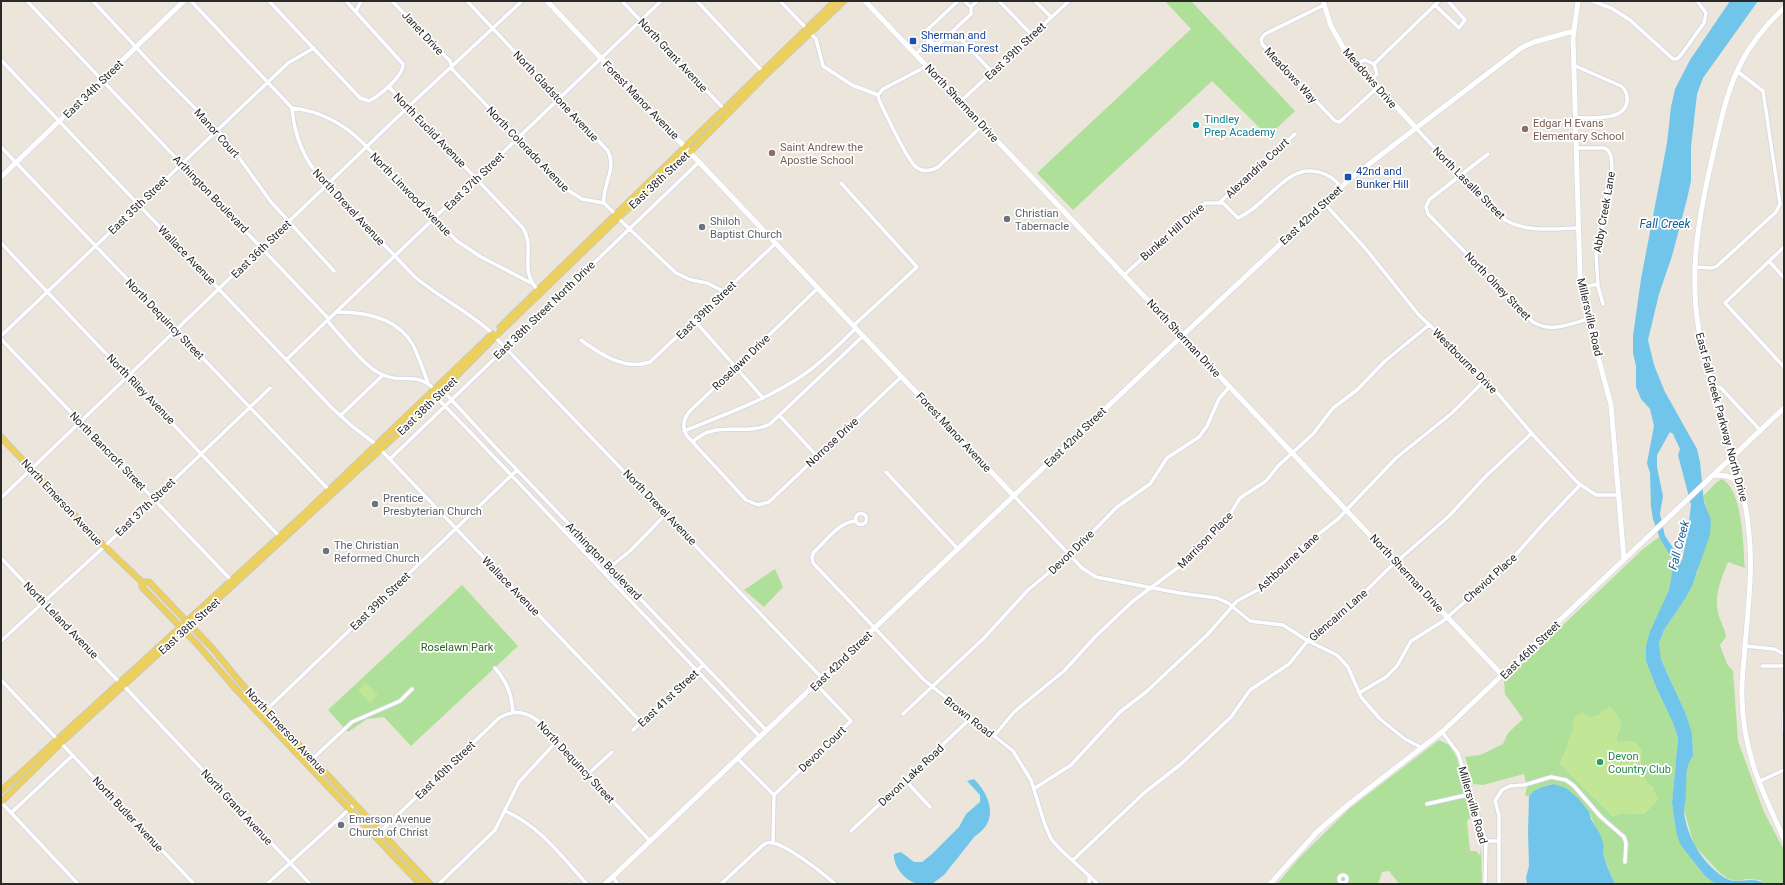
<svg xmlns="http://www.w3.org/2000/svg" width="1785" height="885" viewBox="0 0 1785 885" font-family="Roboto,sans-serif">
<style>
.green{fill:#afe09a;fill-rule:evenodd}
.pitch{fill:#c1e796}
.water{fill:#72c5ea;fill-rule:evenodd}
.lines{fill:none;stroke-linecap:round;stroke-linejoin:round}
.street-casing{stroke:#d1d3e2;stroke-width:5}
.secondary-casing{stroke:#d1d3e2;stroke-width:6}
.primary-casing{stroke:#c7c7c7;stroke-width:7}
.street{stroke:#fff;stroke-width:3.5}
.secondary{stroke:#fff;stroke-width:5}
.primary{stroke:#ebd060;stroke-width:5.5}
.transit-dot{fill:#1a4fb4;stroke:#fff;stroke-width:1.5}
.culture-dot{fill:#0f9aa8;stroke:#fff;stroke-width:1.5}
.education-dot{fill:#8d6e63;stroke:#fff;stroke-width:1.5}
.worship-dot{fill:#6b7280;stroke:#fff;stroke-width:1.5}
.leisure-dot{fill:#2e9e5b;stroke:#fff;stroke-width:1.5}
.labels{text-anchor:middle;stroke-width:3.5;stroke-linejoin:round;paint-order:stroke}
.street-label{font-size:11px;fill:#292929;stroke:#fff}
.transit-label{font-size:11px;fill:#164399;stroke:#fff;text-anchor:start}
.culture-label{font-size:11px;fill:#0d838f;stroke:#fff;text-anchor:start}
.education-label{font-size:11px;fill:#785e54;stroke:#fff;text-anchor:start}
.worship-label{font-size:11px;fill:#5b616d;stroke:#fff;text-anchor:start}
.park-label{font-size:11px;fill:#28631c;stroke:#fff}
.leisure-label{font-size:11px;fill:#27864d;stroke:#fff;text-anchor:start}
.water-label{font-size:12px;font-style:italic;fill:#126294;stroke:#fff}
</style>
<rect width="100%" height="100%" fill="#ebe5db"/>
<path class="green" d="M1165 1H1191L1295 111 1268 136 1212 81 1073 210 1037 173 1191 29Z
M1722 479C1743 490 1743 546 1745 568L1728 562C1721 579 1713 598 1719 616 1721 623 1725 629 1726 637L1720 645 1727 664 1733 671 1738 741 1764 812 1784 850V884H1765L1760 880 1747 879 1736 881 1728 879 1719 872 1694 845 1684 810 1687 763 1693 756 1692 733 1686 714 1667 673 1661 659 1659 643 1664 630 1685 599 1698 571 1707 510 1703 496 1717 482Z
M1659 537 1674 562 1673 573 1669 590 1650 631 1646 661 1656 687 1673 723 1678 738 1672 803 1676 831 1686 852 1705 876 1715 884H1615L1607 865 1603 853 1604 846 1589 812 1553 784C1543 786 1536 789 1529 796H1525L1527 787 1524 774 1483 785 1473 784 1465 757 1480 755 1503 744 1508 733 1523 719 1505 694 1504 681 1643 549ZM1610 707 1621 725 1616 739 1619 743 1629 741C1632 746 1638 754 1640 760 1643 773 1641 779 1653 788L1651 807 1643 814 1623 813 1613 816 1560 764 1575 727 1589 717C1599 718 1602 711 1610 707Z
M775 569 783 587 764 607 744 590Z
M462 585 518 646 411 746 384 717 367 719 348 732 328 710Z
M1439 740 1449 745 1457 758 1473 815 1467 821 1470 851H1476L1480 855 1481 848 1482 884H1399L1389 871 1382 872 1378 884H1277L1300 857 1350 808Z"/>
<path class="pitch" d="M366 683 378 695 370 703 358 690Z
M1610 706 1621 720V725L1616 739 1619 743C1622 743 1625 741 1628 741 1634 740 1641 746 1642 752 1643 759 1637 764 1642 773 1647 784 1655 789 1658 800L1643 814 1623 813 1613 816 1560 764 1574 727 1572 725 1574 718 1582 712 1589 717H1595Z"/>
<path class="water" d="M1730 1H1758L1703 78 1697 94 1691 147V181L1687 199 1672 256 1659 294 1648 340 1654 365 1665 392 1697 449 1700 462 1704 502 1711 520 1710 535 1692 586 1685 599 1664 630 1659 643 1661 659 1667 673 1686 714 1692 733 1693 756C1684 768 1687 779 1686 793 1686 799 1684 806 1684 812 1687 838 1704 866 1727 879 1739 885 1752 875 1765 884H1715L1705 876 1686 852 1680 844 1676 831 1672 803 1678 738 1673 723 1656 687 1646 661V646L1650 631 1669 590 1674 562 1660 539 1653 519 1651 507 1650 473 1647 463 1654 426 1650 409 1641 399 1636 387V366L1633 353V336L1641 279 1667 143 1671 107 1675 89 1690 60ZM1670 432 1673 434 1680 449 1678 455 1691 505 1688 531 1682 561 1665 536 1660 514 1663 496 1657 467V455Z
M974 779C991 796 999 821 975 836L944 875 932 884C928 884 924 885 919 884 906 882 893 867 894 854L901 852 914 862H922L932 854 959 827 966 814 980 802V795L967 781Z
M1553 784 1566 788 1579 799 1589 812 1591 819 1600 834 1604 846 1603 853 1607 866 1615 884H1527L1526 878 1529 866 1528 831 1529 796 1534 791 1542 787Z"/>
<g class="lines">
<defs>
<path id="street" d="M27 1 327 317 330 324C342 337 365 367 381 374 406 386 413 367 440 394H445L448 396 495 447 767 731
M93 1 159 72 225 138 271 202 334 271
M191 1 292 108C294 134 304 159 321 179L414 276C439 298 469 311 493 334
M269 1 360 98 369 101C379 96 404 76 403 64L346 1
M392 1 450 61 452 69 566 189 582 199 604 203 616 215
M467 1 608 151C617 169 602 185 604 203
M622 1 724 109
M697 1 763 72
M780 1 807 29
M958 1 926 31V38L933 44 940 43 971 14V7L964 1
M999 1 1032 35
M1035 1 1051 17
M1439 1 1435 5 1459 28 1465 20 1448 1
M1592 1 1611 8 1630 20 1673 59H1677L1681 55 1704 23 1706 13 1697 1
M1324 5 1265 34 1261 39 1262 44 1335 121 1339 122 1343 119 1378 87
M971 7 977 1
M356 11 361 1
M953 31 992 72
M810 33 816 39 823 66 852 85 878 95
M916 54 929 41
M1 60 331 407 353 427 377 445
M1356 63 1365 60 1374 64 1377 74 1372 80
M1374 64 1435 5
M1573 65 1621 86C1626 90 1628 95 1627 102 1624 122 1590 117 1575 118
M389 87 523 228C536 250 518 270 538 290
M878 95 879 100C886 114 907 161 917 168 924 172 931 171 938 167L983 125
M878 95 883 89 927 66
M961 101 1069 1
M292 108C320 111 344 124 363 143L457 241 481 257 531 283
M1416 128 1493 211C1517 234 1547 229 1577 228
M1 147 329 490
M1576 148H1604L1608 150 1611 156 1612 168 1606 192 1604 221 1596 254 1598 286 1603 304
M1488 154 1429 200 1426 207 1428 214 1533 322C1551 333 1570 324 1588 319
M841 183 917 267 853 326
M1220 202 1295 134
M1325 204 1365 248 1418 314 1482 375 1534 436 1578 483 1596 495H1619
M618 218 676 273 691 280 707 283 725 292
M1 243 279 536
M1784 247 1725 303 1784 367
M1769 261 1784 278
M1694 267 1712 268 1717 266 1776 212 1780 204 1763 91 1737 71
M1124 275 1201 205 1206 203H1223L1238 218C1261 207 1272 188 1292 176 1309 166 1330 172 1341 187
M818 288 689 412C683 420 682 428 687 436L746 500 758 505 769 502 901 377
M1581 288 1598 284
M337 312C365 312 398 318 413 345 419 357 423 370 428 383
M695 321 763 398
M1 336 288 63 314 48
M495 337 822 678
M1 339 231 580
M581 340C600 354 625 371 650 362L776 243
M286 360 661 1
M1712 385 1721 388 1760 430
M440 394 439 400 474 436 760 737
M340 416 383 375
M780 416 817 456
M684 431C726 414 769 399 806 373 824 360 840 344 856 328
M693 442C714 419 745 437 770 424L863 336
M381 450 641 722
M390 459 699 162
M886 472 958 549
M1014 496 1082 568 1096 577 1179 593 1217 598 1228 603 1250 621 1283 625 1308 641 1337 655 1348 667 1361 697 1380 719 1405 739 1422 748
M1 498 408 107 522 1
M855.5 519a5.5 5.5 0 1 1 11 0a5.5 5.5 0 1 1-11 0Z
M856 521C840 521 825 542 814 552L812 557 813 563 924 680 1013 751 1031 780 1044 822 1051 839 1061 850 1098 884
M1 558 120 683
M604 572 630 551 666 514
M1 641 104 547 270 388
M1745 646 1774 649 1784 654
M1762 666H1784
M495 668C507 682 512 695 513 713
M1 680 58 740
M124 686 310 884
M1359 693 1386 677 1397 666 1411 641 1443 621 1505 567 1543 524 1580 485
M1784 713V733
M903 714 984 638 1028 590 1070 555 1117 507 1150 484 1167 458 1199 437 1207 426 1219 399 1230 386
M261 715 517 470
M633 730 703 665
M1442 732 1458 753 1486 841 1485 884
M994 736 1014 712 1064 671 1095 637 1133 601 1180 566 1191 551 1229 516 1240 498 1266 481 1278 466 1313 434 1333 408 1357 390 1385 361 1429 325
M61 743 194 884
M737 758 774 795
M307 764 352 722 400 701 412 689
M588 774 612 752
M905 780 930 807
M1758 782 1784 770
M1035 788 1071 765 1120 712 1146 692 1208 634 1237 601 1265 586 1303 546 1338 519 1396 458 1452 413 1486 379
M774 795 851 721 817 685
M1 802 78 884
M1427 804 1471 794
M505 811C539 825 562 857 587 884
M11 813 73 755
M381 831 499 718C512 710 525 711 537 720L650 841
M851 831 971 718
M1486 841H1499
M773 843 774 795
M1073 860 1144 793 1181 764 1231 717 1250 690 1289 664 1314 633 1352 605 1387 570 1449 516 1486 476 1532 433
M1339 879a4 4 0 1 1 8 0a4 4 0 1 1-8 0Z
M613 877 618 884
M267 884 355 804
M439 884 495 830 519 782 557 741
M569 884H572
M721 884 763 845C766 843 769 842 772 843 786 844 824 874 835 884
M1089 884V875
M1499 884V815L1495 801 1502 790 1510 786 1524 785 1551 777 1566 780 1574 786 1601 817 1624 837 1626 843 1625 862"/>
<path id="secondary" d="M547 1 1014 496
M865 1 1503 676
M1323 1 1331 26 1344 49 1416 128
M1578 1 1573 38 1580 277 1588 319 1611 405 1624 560
M1784 8C1767 24 1752 42 1741 63 1727 90 1721 121 1714 150 1700 210 1688 269 1699 331 1711 399 1743 463 1749 533 1753 570 1748 609 1745 646 1744 663 1741 681 1742 698 1743 752 1762 791 1784 839
M1 177 184 1
M1714 475 1727 476 1741 482
M605 884 1182 336 1352 177 1521 48 1534 42 1574 31
M1270 884 1317 832 1349 804 1442 732 1784 408"/>
<path id="primary" d="M500 327 835 1
M1 437 97 539 142 582V587L198 645 234 687 420 884
M142 582H149L213 649 239 681 430 884
M1 791 303 515 492 334
M1 802 61 743 417 416 495 337 618 218 690 152 768 73 844 1"/>
</defs>
<use href="#street" class="street-casing"/>
<use href="#secondary" class="secondary-casing"/>
<use href="#primary" class="primary-casing"/>
<use href="#street" class="street"/>
<use href="#secondary" class="secondary"/>
<use href="#primary" class="primary"/>
</g>
<g class="transit-dot">
<rect x="909" y="37" width="8" height="8" rx="2"/>
<rect x="1344" y="173" width="8" height="8" rx="2"/>
</g>
<circle class="culture-dot" cx="1196" cy="125" r="4"/>
<g class="education-dot">
<circle cx="1525" cy="129" r="4"/>
<circle cx="772" cy="153" r="4"/>
</g>
<g class="worship-dot">
<circle cx="1007" cy="219" r="4"/>
<circle cx="702" cy="227" r="4"/>
<circle cx="375" cy="504" r="4"/>
<circle cx="326" cy="551" r="4"/>
<circle cx="341" cy="825" r="4"/>
</g>
<circle class="leisure-dot" cx="1600" cy="762" r="4"/>
<g class="labels">
<g class="street-label">
<text transform="translate(423 33) rotate(47)" y="4">Janet Drive</text>
<text transform="translate(1015 51) rotate(-43)" y="4">East 39th Street</text>
<text transform="translate(673 55) rotate(47)" y="4">North Grant Avenue</text>
<text transform="translate(1291 75) rotate(47)" y="4">Meadows Way</text>
<text transform="translate(1370 78) rotate(49)" y="4">Meadows Drive</text>
<text transform="translate(93 89) rotate(-44)" y="4">East 34th Street</text>
<text transform="translate(556 96) rotate(47)" y="4">North Gladstone Avenue</text>
<text transform="translate(641 100) rotate(46)" y="4">Forest Manor Avenue</text>
<text transform="translate(962 103) rotate(47)" y="4">North Sherman Drive</text>
<text transform="translate(430 130) rotate(46)" y="4">North Euclid Avenue</text>
<text transform="translate(217 133) rotate(48)" y="4">Manor Court</text>
<text transform="translate(528 149) rotate(46)" y="4">North Colorado Avenue</text>
<text transform="translate(1257 168) rotate(-43)" y="4">Alexandria Court</text>
<text transform="translate(659 180) rotate(-43)" y="4">East 38th Street</text>
<text transform="translate(474 181) rotate(-44)" y="4">East 37th Street</text>
<text transform="translate(1469 183) rotate(45)" y="4">North Lasalle Street</text>
<text transform="translate(211 194) rotate(46)" y="4">Arthington Boulevard</text>
<text transform="translate(411 194) rotate(46)" y="4">North Linwood Avenue</text>
<text transform="translate(138 205) rotate(-44)" y="4">East 35th Street</text>
<text transform="translate(349 207) rotate(47)" y="4">North Drexel Avenue</text>
<text transform="translate(1604 212) rotate(-80)" y="4">Abby Creek Lane</text>
<text transform="translate(1311 215) rotate(-43)" y="4">East 42nd Street</text>
<text transform="translate(1172 232) rotate(-41)" y="4">Bunker Hill Drive</text>
<text transform="translate(261 249) rotate(-44)" y="4">East 36th Street</text>
<text transform="translate(187 255) rotate(46)" y="4">Wallace Avenue</text>
<text transform="translate(1498 286) rotate(46)" y="4">North Olney Street</text>
<text transform="translate(544 310) rotate(-44)" y="4">East 38th Street North Drive</text>
<text transform="translate(706 310) rotate(-44)" y="4">East 39th Street</text>
<text transform="translate(1590 317) rotate(77)" y="4">Millersville Road</text>
<text transform="translate(165 319) rotate(46)" y="4">North Dequincy Street</text>
<text transform="translate(1184 338) rotate(47)" y="4">North Sherman Drive</text>
<text transform="translate(1465 361) rotate(45)" y="4">Westbourne Drive</text>
<text transform="translate(741 362) rotate(-44)" y="4">Roselawn Drive</text>
<text transform="translate(141 389) rotate(46)" y="4">North Riley Avenue</text>
<text transform="translate(427 406) rotate(-44)" y="4">East 38th Street</text>
<text transform="translate(1722 417) rotate(75)" y="4">East Fall Creek Parkway North Drive</text>
<text transform="translate(954 432) rotate(47)" y="4">Forest Manor Avenue</text>
<text transform="translate(1075 437) rotate(-44)" y="4">East 42nd Street</text>
<text transform="translate(832 442) rotate(-43)" y="4">Norrose Drive</text>
<text transform="translate(108 451) rotate(46)" y="4">North Bancroft Street</text>
<text transform="translate(62 502) rotate(47)" y="4">North Emerson Avenue</text>
<text transform="translate(145 507) rotate(-44)" y="4">East 37th Street</text>
<text transform="translate(660 507) rotate(46)" y="4">North Drexel Avenue</text>
<text transform="translate(1205 540) rotate(-46)" y="4">Marrison Place</text>
<text transform="translate(1071 552) rotate(-44)" y="4">Devon Drive</text>
<text transform="translate(604 561) rotate(46)" y="4">Arthington Boulevard</text>
<text transform="translate(1288 562) rotate(-43)" y="4">Ashbourne Lane</text>
<text transform="translate(1407 573) rotate(47)" y="4">North Sherman Drive</text>
<text transform="translate(1490 578) rotate(-42)" y="4">Cheviot Place</text>
<text transform="translate(511 586) rotate(46)" y="4">Wallace Avenue</text>
<text transform="translate(380 601) rotate(-44)" y="4">East 39th Street</text>
<text transform="translate(1338 615) rotate(-41)" y="4">Glencairn Lane</text>
<text transform="translate(61 620) rotate(46)" y="4">North Leland Avenue</text>
<text transform="translate(189 626) rotate(-42)" y="4">East 38th Street</text>
<text transform="translate(1530 650) rotate(-44)" y="4">East 46th Street</text>
<text transform="translate(841 661) rotate(-44)" y="4">East 42nd Street</text>
<text transform="translate(668 698) rotate(-43)" y="4">East 41st Street</text>
<text transform="translate(969 717) rotate(38)" y="4">Brown Road</text>
<text transform="translate(286 731) rotate(47)" y="4">North Emerson Avenue</text>
<text transform="translate(822 749) rotate(-44)" y="4">Devon Court</text>
<text transform="translate(576 762) rotate(47)" y="4">North Dequincy Street</text>
<text transform="translate(445 770) rotate(-44)" y="4">East 40th Street</text>
<text transform="translate(911 775) rotate(-43)" y="4">Devon Lake Road</text>
<text transform="translate(1473 805) rotate(74)" y="4">Millersville Road</text>
<text transform="translate(237 807) rotate(47)" y="4">North Grand Avenue</text>
<text transform="translate(128 814) rotate(47)" y="4">North Butler Avenue</text>
</g>
<g class="transit-label">
<text x="921" y="39">Sherman and<tspan x="921" dy="13">Sherman Forest</tspan></text>
<text x="1356" y="175">42nd and<tspan x="1356" dy="13">Bunker Hill</tspan></text>
</g>
<g class="culture-label">
<text x="1204" y="123">Tindley<tspan x="1204" dy="13">Prep Academy</tspan></text>
</g>
<g class="education-label">
<text x="1533" y="127">Edgar H Evans<tspan x="1533" dy="13">Elementary School</tspan></text>
<text x="780" y="151">Saint Andrew the<tspan x="780" dy="13">Apostle School</tspan></text>
</g>
<g class="worship-label">
<text x="1015" y="217">Christian<tspan x="1015" dy="13">Tabernacle</tspan></text>
<text x="710" y="225">Shiloh<tspan x="710" dy="13">Baptist Church</tspan></text>
<text x="383" y="502">Prentice<tspan x="383" dy="13">Presbyterian Church</tspan></text>
<text x="334" y="549">The Christian<tspan x="334" dy="13">Reformed Church</tspan></text>
<text x="349" y="823">Emerson Avenue<tspan x="349" dy="13">Church of Christ</tspan></text>
</g>
<g class="park-label">
<text x="457" y="651">Roselawn Park</text>
</g>
<g class="leisure-label">
<text x="1608" y="760">Devon<tspan x="1608" dy="13">Country Club</tspan></text>
</g>
<g class="water-label">
<text x="1665" y="228">Fall Creek</text>
<text transform="translate(1679 545) rotate(-75)" y="4">Fall Creek</text>
</g>
</g>
<rect width="1785" height="885" fill="none" stroke="#292929" stroke-width="4"/>
</svg>
